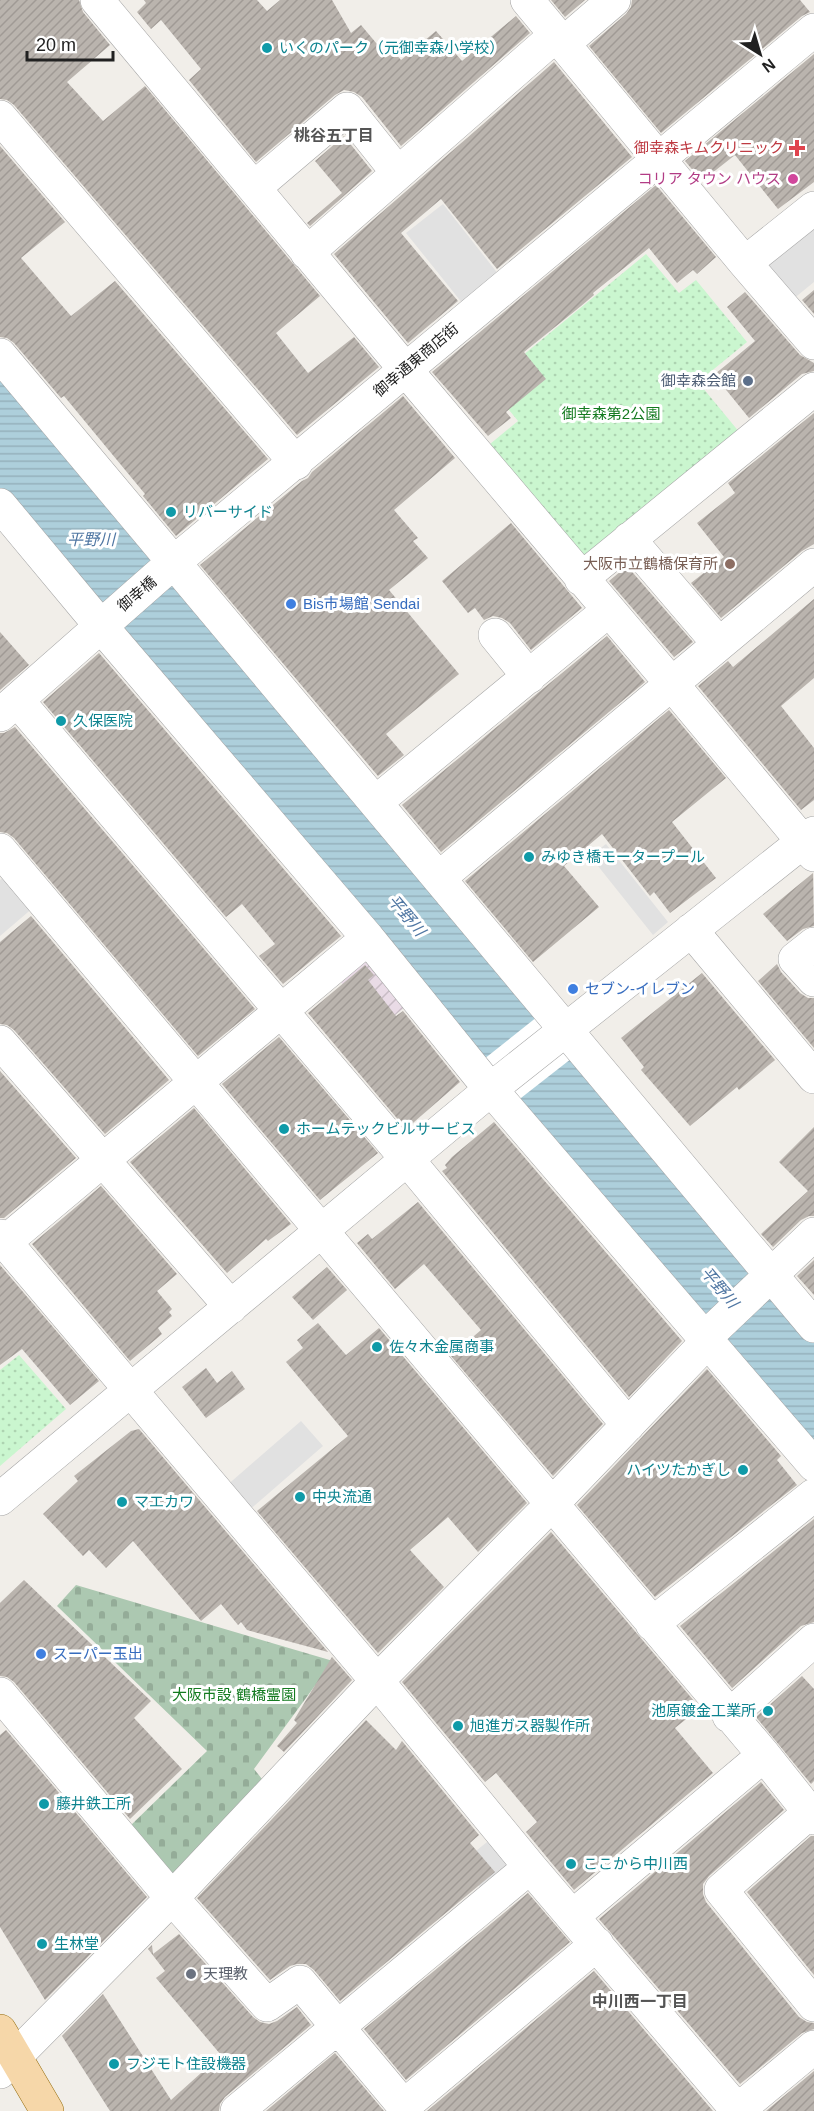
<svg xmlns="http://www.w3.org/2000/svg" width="814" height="2111" viewBox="0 0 814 2111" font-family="Arial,'Noto Sans JP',sans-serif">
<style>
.industrial{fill:url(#industrial-furrows)}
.cemetery{fill:url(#cemetery-stones)}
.park{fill:url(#park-dots)}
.parking{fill:#e1e1e1}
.water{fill:url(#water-rules)}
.pier{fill:#fff}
.building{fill:url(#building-hatch)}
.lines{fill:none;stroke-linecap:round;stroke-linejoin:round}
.minor-casing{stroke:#a5a5a5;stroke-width:34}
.major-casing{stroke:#946b0b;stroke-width:34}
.minor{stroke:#fff;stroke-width:33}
.major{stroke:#f6d7a9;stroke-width:33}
.culture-dot{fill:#0f9aa8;stroke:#fff;stroke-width:2}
.health-dot{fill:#e0444e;stroke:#fff;stroke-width:2}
.hotel-dot{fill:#d1479c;stroke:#fff;stroke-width:2}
.service-dot{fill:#5c6f8a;stroke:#fff;stroke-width:2}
.education-dot{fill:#8d6e63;stroke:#fff;stroke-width:2}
.shop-dot{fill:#3f7fe0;stroke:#fff;stroke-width:2}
.worship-dot{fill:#6b7280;stroke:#fff;stroke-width:2}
.labels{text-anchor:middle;stroke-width:6;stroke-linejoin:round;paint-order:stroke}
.culture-label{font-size:15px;fill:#0d838f;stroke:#fff;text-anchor:start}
.health-label{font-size:15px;fill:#be3a42;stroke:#fff;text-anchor:end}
.hotel-label{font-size:15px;fill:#b23c85;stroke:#fff;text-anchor:end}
.street-label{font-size:15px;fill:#212121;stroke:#fff}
.service-label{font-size:15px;fill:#4e5e75;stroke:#fff;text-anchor:end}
.park-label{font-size:15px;fill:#147b20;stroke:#fff}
.education-label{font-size:15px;fill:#785e54;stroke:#fff;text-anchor:end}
.shop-label{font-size:15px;fill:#366cbe;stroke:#fff;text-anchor:start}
.worship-label{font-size:15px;fill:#5b616d;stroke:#fff;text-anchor:start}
.neighbourhood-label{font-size:16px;font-weight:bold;fill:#545454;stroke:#fff}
.water-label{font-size:16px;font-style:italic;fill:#5077a3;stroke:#fff}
</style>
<defs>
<pattern id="industrial-furrows" width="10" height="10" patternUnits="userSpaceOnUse" patternTransform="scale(1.5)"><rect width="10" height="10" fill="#e9dbe6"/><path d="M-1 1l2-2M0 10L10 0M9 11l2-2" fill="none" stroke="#c8bcc5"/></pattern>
<pattern id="cemetery-stones" width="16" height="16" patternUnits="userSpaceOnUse" patternTransform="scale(1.5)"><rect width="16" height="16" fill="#acc8b1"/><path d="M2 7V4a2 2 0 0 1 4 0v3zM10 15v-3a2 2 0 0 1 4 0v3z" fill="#94ac98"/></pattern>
<pattern id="park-dots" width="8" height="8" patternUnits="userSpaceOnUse" patternTransform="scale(1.5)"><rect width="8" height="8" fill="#caf6cf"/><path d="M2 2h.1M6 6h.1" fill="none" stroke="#add3b1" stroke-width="1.8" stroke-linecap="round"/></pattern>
<pattern id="water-rules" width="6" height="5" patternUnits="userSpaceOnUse" patternTransform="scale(1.5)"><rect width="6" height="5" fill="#adcfdb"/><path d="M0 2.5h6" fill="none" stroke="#95b1bc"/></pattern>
<pattern id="building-hatch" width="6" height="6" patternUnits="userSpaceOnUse" patternTransform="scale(1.5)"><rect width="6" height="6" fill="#bab4ae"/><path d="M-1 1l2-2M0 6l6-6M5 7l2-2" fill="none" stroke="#a09a95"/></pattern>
</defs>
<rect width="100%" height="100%" fill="#f1eee9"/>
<path class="industrial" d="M366 959 406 1006 380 1028 340 981Z"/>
<path class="cemetery" d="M76 1585 333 1661 254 1769 266 1784 172 1879 128 1828 207 1751 57 1606Z"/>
<path class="park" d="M646 254 679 293 696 280 747 342 698 382 740 433 579 565 484 449 518 421 488 384Z
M19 1355 66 1409 0 1466V1370Z"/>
<path class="parking" d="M443 204 499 275 463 304 406 233Z
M814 221V282L792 300 762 265Z
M606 844 668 922 653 935 590 856Z
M6 875 34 907 0 936V880Z
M301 1421 323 1446 247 1512 225 1487Z
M492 1838 514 1864 482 1890 461 1863Z"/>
<path class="water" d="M0 372 814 1340V1457L0 489Z"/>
<path class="pier" d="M542 1013 576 1055 512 1105 479 1063Z"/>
<path class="building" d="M0 0H79L83 12 110 45 67 82 103 121 145 86 320 296 276 333 308 373 354 337 379 367 297 435 14 105 7 100 0 99Z
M144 0H257L267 11 280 0H332L351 33 361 25 382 50 388 45 401 60 436 31 462 61 516 16 530 33 401 146 362 97 354 92 344 90 335 95 256 162 189 80 201 69 161 20 151 29 137 12 146 3Z
M551 0H585L565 17Z
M632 0H800L810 12 802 16 661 133 589 46 626 14 631 7Z
M814 54V182L778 209 735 155 702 181 685 161Z
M554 62 632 157 497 269 441 199 401 233 458 301 408 343 334 254Z
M344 136 372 171 310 226 307 223 342 193 315 161Z
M0 146 65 222 21 258 71 316 115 281 268 459 176 536 143 496 145 494 64 396 61 398 14 343 7 338 0 337Z
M656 185 716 257 697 274 693 270 677 283 649 248 593 293 594 295 581 306 524 352 546 379 506 412 511 418 488 436 432 372Z
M814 290V314L802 300Z
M745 292 800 355 814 363V371L802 374 749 418 714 375 755 341 727 307Z
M403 396 455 458 394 510 418 538 413 541 428 558 389 590 459 674 386 734 404 755 378 776 200 565 302 481 308 478 312 472Z
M814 413V544L802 551 721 618 691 583 724 557 697 523 735 493 728 483Z
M511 523 582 608 531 650 510 623 502 618 493 616 484 620 475 608 468 613 442 581Z
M627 566 693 642 674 657 609 581Z
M814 599V678L781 706 814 748V800L801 810 698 686 728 661 733 667Z
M0 632 29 665 0 690Z
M607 636 645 682 441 852 402 805Z
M99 653 341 936 283 984 259 956 275 944 242 904 226 917 43 702Z
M669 710 726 778 672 822 716 878 670 913 654 892 650 896 602 834 564 866 599 907 533 962 465 881Z
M15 727 255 1009 198 1056 14 838 7 833 0 832V733H4Z
M813 873 814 926 803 929 787 941 763 914Z
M31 916 169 1080 105 1134 14 1030 7 1025 0 1024V942Z
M777 964 781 972 800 993 808 998H814V1048L758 981Z
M365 965 374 975 368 980 396 1016 403 1011 460 1082 406 1129 308 1013Z
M702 973 775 1060 739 1090 737 1087 690 1126 641 1070 644 1067 621 1038Z
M279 1037 378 1153 320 1200 222 1084Z
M0 1071 76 1158 4 1218H0Z
M194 1108 291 1224 268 1241 266 1239 227 1273 130 1162Z
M494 1122 682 1341 629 1397 442 1171 447 1168 445 1165 452 1157Z
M814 1127V1216H809L801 1220 773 1247 761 1234 808 1191 779 1162Z
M101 1186 177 1274 157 1291 172 1309 169 1312 172 1316 158 1328 162 1334 130 1361 32 1244Z
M418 1202 603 1424 553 1476 451 1356 481 1330 424 1264 395 1289 357 1243 368 1234 372 1239Z
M814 1260V1295L797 1276Z
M0 1265 99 1381 70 1405 22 1349 0 1365Z
M327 1267 347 1290 313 1320 292 1297Z
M318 1323 346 1355 379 1328 527 1503 478 1552 448 1517 410 1550 444 1587 378 1653 257 1511 348 1436 286 1362 303 1348 297 1340Z
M206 1368 217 1383 232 1371 245 1389 206 1418 182 1387Z
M707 1369 781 1456 777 1460 797 1485 655 1597 577 1505Z
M139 1429 328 1652 247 1630 241 1622 238 1625 221 1604 201 1621 133 1541 106 1568 89 1550 83 1556 43 1514 78 1481 74 1476 131 1431Z
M814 1519V1622L801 1626 732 1688 680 1626Z
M551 1532 700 1708 675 1728 713 1773 574 1890 526 1832 537 1822 496 1773 485 1782 402 1682Z
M24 1580 151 1701 134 1718 182 1769 130 1819 14 1682 7 1677 0 1676V1603Z
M332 1657 352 1680 284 1752 277 1746 297 1723 294 1720Z
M802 1676 814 1689V1781L811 1784 756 1717Z
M366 1720 396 1750 402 1741 479 1835 470 1843 495 1872 340 2001 314 1970 306 1964H297L290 1966 270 1980 197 1898Z
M6 1730 147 1897 45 2000 0 1927V1735Z
M761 1782 784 1810 709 1876 703 1884V1894L706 1902 799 2017 807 2022 814 2023V2029L802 2033 740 2084 599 1919Z
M811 1836H814V1975L747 1892Z
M528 1893 570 1942 406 2080 364 2029Z
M179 1934 253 2017 260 2022 269 2024 277 2021 297 2007 311 2025 225 2097 220 2104 219 2111H110L62 2036 103 1994 171 2100 221 2055 156 1978 165 1971 148 1949 152 1945 153 1954Z
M594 1971 713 2111H427Z
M335 2053 384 2111H266Z
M814 2071V2111H766Z"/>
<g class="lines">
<defs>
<path id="minor" d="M97 0 405 369 671 683 814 855
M527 0 745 263 814 343
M564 43 614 0
M0 117 296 463
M254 188 347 109 398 173
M307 253 556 35
M745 263 814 208
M0 355 814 1326
M0 505 100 625 368 938 482 1079 814 1465
M629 539 719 644
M581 579 814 389
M495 635 529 677
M17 700 407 1159 628 1425
M0 715 167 568 814 30
M376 802 609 610
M0 850 764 1755 814 1818
M439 878 814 565
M691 930 814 1077
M814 944 795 959 814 980
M0 1042 231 1307
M0 1236 377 1681 530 1867 738 2111
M5 1242 368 938
M0 1499 496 1085 814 833
M652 1624 814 1495
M0 1694 172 1898 267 2005 300 1982 408 2111
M729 1716 814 1640
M809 1813 721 1890 814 2005
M573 1916 764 1755
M0 2072 172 1898 377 1681 552 1504 707 1342 710 1333 814 1234
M404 2106 597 1944
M237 2111 530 1867
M737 2111 814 2047"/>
<path id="major" d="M0 2031 47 2111"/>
</defs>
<use href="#minor" class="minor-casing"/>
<use href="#major" class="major-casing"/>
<use href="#minor" class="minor"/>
<use href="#major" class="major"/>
</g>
<g class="culture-dot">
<circle cx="267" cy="48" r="6"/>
<circle cx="171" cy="512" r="6"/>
<circle cx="61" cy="721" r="6"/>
<circle cx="529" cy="857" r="6"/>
<circle cx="284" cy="1129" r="6"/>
<circle cx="377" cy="1347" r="6"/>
<circle cx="743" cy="1470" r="6"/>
<circle cx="300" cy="1497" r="6"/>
<circle cx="122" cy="1502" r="6"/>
<circle cx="768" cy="1711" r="6"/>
<circle cx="458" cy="1726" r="6"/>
<circle cx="44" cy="1804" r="6"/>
<circle cx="571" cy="1864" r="6"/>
<circle cx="42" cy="1944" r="6"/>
<circle cx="114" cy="2064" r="6"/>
</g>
<path class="health-dot" d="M794 139h6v6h6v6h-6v6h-6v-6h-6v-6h6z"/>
<circle class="hotel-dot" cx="793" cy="179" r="6"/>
<circle class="service-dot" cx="748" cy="381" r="6"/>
<circle class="education-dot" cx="730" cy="564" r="6"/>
<g class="shop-dot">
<circle cx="291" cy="604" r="6"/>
<circle cx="573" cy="989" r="6"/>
<circle cx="41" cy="1654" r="6"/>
</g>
<circle class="worship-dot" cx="191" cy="1974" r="6"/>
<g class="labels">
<g class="culture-label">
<text x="279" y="53">いくのパーク（元御幸森小学校）</text>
<text x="183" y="517">リバーサイド</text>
<text x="73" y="726">久保医院</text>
<text x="541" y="862">みゆき橋モータープール</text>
<text x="296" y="1134">ホームテックビルサービス</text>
<text x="389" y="1352">佐々木金属商事</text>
<text x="731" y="1475" text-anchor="end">ハイツたかぎし</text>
<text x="312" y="1502">中央流通</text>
<text x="134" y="1507">マエカワ</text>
<text x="756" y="1716" text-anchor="end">池原鍍金工業所</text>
<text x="470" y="1731">旭進ガス器製作所</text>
<text x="56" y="1809">藤井鉄工所</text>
<text x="583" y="1869">ここから中川西</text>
<text x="54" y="1949">生林堂</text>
<text x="126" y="2069">フジモト住設機器</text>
</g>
<g class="health-label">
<text x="784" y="153">御幸森キムクリニック</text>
</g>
<g class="hotel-label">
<text x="781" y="184">コリア タウン ハウス</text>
</g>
<g class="street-label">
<text transform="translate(416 360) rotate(-40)" y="5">御幸通東商店街</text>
<text transform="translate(137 594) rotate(-40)" y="5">御幸橋</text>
</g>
<g class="service-label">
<text x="736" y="386">御幸森会館</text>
</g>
<g class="park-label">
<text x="611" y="419">御幸森第2公園</text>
<text x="234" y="1700">大阪市設 鶴橋霊園</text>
</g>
<g class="education-label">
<text x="718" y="569">大阪市立鶴橋保育所</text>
</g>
<g class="shop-label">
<text x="303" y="609">Bis市場館 Sendai</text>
<text x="585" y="994">セブン-イレブン</text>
<text x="53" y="1659">スーパー玉出</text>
</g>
<g class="worship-label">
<text x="203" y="1979">天理教</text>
</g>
<g class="neighbourhood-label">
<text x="334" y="141">桃谷五丁目</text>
<text x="640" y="2007">中川西一丁目</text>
</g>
<g class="water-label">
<text x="91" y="545">平野川</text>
<text transform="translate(407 915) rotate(50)" y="6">平野川</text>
<text transform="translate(720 1287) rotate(50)" y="6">平野川</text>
</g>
</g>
<g transform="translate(760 54) rotate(143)" stroke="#ffffff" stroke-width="4.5" paint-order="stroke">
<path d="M0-4.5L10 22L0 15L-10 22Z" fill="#212121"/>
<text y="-9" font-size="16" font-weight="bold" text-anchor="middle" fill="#212121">N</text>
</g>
<path d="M27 51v9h86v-9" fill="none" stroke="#212121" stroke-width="3"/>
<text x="36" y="51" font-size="18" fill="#212121" stroke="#ffffff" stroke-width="4.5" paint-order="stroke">20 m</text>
</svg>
